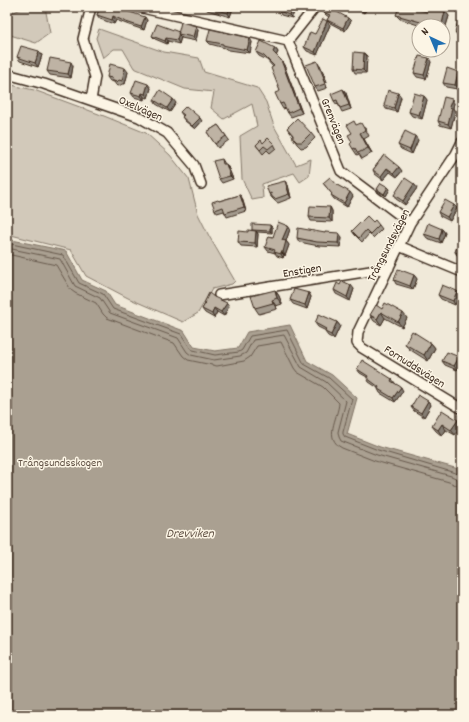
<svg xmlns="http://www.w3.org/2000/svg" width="469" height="722" viewBox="0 0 469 722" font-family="Dekko,sans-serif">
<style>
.green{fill:#d2c9ba;stroke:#867a6c}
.water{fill:#aaa091;stroke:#7e7163}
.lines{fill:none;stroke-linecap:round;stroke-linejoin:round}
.shore{stroke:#67594c;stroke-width:1}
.street-casing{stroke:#3b2a1e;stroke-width:12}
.street{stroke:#fcf5e5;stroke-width:9}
.wall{fill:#a39a8d;stroke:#3b2a1e}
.shaded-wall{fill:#857d73;stroke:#3b2a1e}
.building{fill:#beb3a4;stroke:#3b2a1e}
.labels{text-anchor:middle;stroke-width:3;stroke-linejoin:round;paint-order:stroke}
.street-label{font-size:12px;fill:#3b2a1e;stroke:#fcf5e5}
.park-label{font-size:12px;fill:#615245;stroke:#fcf5e5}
.water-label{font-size:13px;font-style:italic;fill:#625346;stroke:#fcf5e5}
</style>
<rect width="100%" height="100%" fill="#f0e9d9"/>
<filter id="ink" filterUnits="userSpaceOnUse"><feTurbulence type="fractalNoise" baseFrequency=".025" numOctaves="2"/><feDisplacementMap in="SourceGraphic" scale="8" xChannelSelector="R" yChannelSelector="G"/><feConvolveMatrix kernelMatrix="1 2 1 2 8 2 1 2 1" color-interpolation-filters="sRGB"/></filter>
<g filter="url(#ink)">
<path class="green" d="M25 7H45L50 33 36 43 7 34V9L14 12Z
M99 29 164 52 199 58 204 72 257 88 266 102 274 126 296 165 311 159 309 176 300 182 294 173 262 184 263 198 252 200 242 179 240 136 257 126 252 104 224 119 211 108 214 92 185 89 134 68 123 49H114L103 58 96 38Z
M7 84 34 90 104 116 146 133 170 155 189 179 198 214 209 236 235 281 232 284 212 289 198 313 183 322 128 298 86 276 71 250 7 234Z"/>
<path class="water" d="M7 239 66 251 82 280 106 291 115 305 184 331 194 347 215 351 238 348 247 332 290 325 307 361 332 375 357 398 347 434 380 447 455 468 462 471V715H7Z"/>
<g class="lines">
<path class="shore" d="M7 243 63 255 79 283 103 294 113 309 181 334 191 349 193 350 215 355 239 352 242 350 250 336 287 330 304 364 329 378 352 399 343 432V434L345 437 378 450 462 475
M7 248 60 259 75 286 100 298 110 313 178 338 187 352 191 355 214 360 240 356 246 353 253 340 284 335 301 367 326 382 346 401 338 432 339 437 341 441 377 455 451 476 458 479 462 480
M7 254 56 265 71 290 75 293 96 303 103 314 107 318 174 343 183 356 188 360 212 365 217 366 244 361 250 357 257 346 281 342 294 368 297 372 323 387 339 403C338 418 323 438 342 448L375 461 449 482 456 485 462 486"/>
<defs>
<path id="street" d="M138 7 288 41
M315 7 288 41 341 171 410 223
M461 7H462
M7 74 44 84 139 117 167 133 194 165 201 184
M91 100 95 77 83 39 91 7
M462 142 456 154 410 223 358 332 357 343 362 348 462 409
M399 246 462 272
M219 295 389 268"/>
</defs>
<use href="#street" class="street-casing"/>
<use href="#street" class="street"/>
</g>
<path class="wall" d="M100 7 147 20 144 30 129 25 116 20 114 24 100 19 97 15Z
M205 7H232L233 8 230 17 207 10Z
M280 7H298L295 8 292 18 281 15 279 11Z
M357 7H368L364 13 358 9Z
M445 11 449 16 445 29 443 28V26H421L400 19 396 15Z
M323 12 351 21 345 31 330 23 327 20 329 17 326 15Z
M462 22V38L458 36 455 32Z
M330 25 317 55 307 51 304 47 315 34Z
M198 30 196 41 181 38V37L179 44 168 41 167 44 155 39 152 36Z
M207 41 252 42 250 53 229 50 226 49 225 48 210 44Z
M275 48 278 52 276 56 284 65 302 113 291 117 288 113 286 108 283 109 280 104V91L273 67 267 60 259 56 256 52Z
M364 53 367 56 366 73H355L353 69Z
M42 55 38 67 20 61 17 57Z
M431 62 426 79 417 77 414 73Z
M320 65 327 82H325L327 88 318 91 315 87Z
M73 66 71 78 50 75 47 71Z
M128 72 125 84H122L119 86 116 85 114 82 110 81 107 77Z
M458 72 461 75 457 89 446 87 443 83Z
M151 88 148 98 144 97V100L134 97 131 93Z
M343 89 346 93 351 109 342 112 338 104 337 105 334 101Z
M398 93 401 97 397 112 386 109 384 105Z
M424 96 427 100 422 119 412 116 409 112Z
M154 100 176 103 170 112 156 104Z
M454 103 453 108 455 112 451 128 440 125 438 121Z
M180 112 202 121 195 129 185 121 182 117 183 116Z
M218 125 229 140 218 148 207 132Z
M357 125 365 128 369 136 364 139 372 153 362 159 359 154 357 155 353 149 352 133Z
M287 128 311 133 315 138 306 147 301 148 297 144 293 138V136Z
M418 140 412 154 401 149 398 145Z
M263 143 274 144 276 148 270 153 267 150 263 154 256 145Z
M384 155 402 171 397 177 390 172 383 180 375 174 373 170Z
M222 159 225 164 228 167 233 179 222 183 219 179Z
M323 183 337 185 353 196 347 207 334 199 331 195 332 194Z
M414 184 417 188 405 205 396 199 394 195Z
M288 185 291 198 278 203 275 201 272 198 269 194Z
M388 187 390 189 386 196 378 191 377 189Z
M240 195 242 198 246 211 227 217 224 211 217 213 215 210 219 201Z
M454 205 457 208 450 221 440 216 438 212Z
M330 207 332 211V222L311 221 309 217Z
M373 222 379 225 382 229 373 238 369 234 362 242 355 235 352 231Z
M288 226 290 229 286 241 289 245 285 256 284 255 283 258 277 256 275 253 268 251 265 247 273 237Z
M272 227V233L257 232 258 234 257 247 241 246 238 242 248 232 252 230Z
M442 229 445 233 441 243 427 238 424 234Z
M462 236V257L457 255 455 252Z
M342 237 341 247 319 246 299 242 297 238Z
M414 275 417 279 413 289 396 284 394 280Z
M354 289 350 301 336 294 334 290Z
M275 290 279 296 282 304 276 306 277 309 259 314 255 308Z
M309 293 311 297 307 309 293 304 290 300Z
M438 295H460L455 305 441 299Z
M204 303 229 306 224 316 217 312 214 318 205 313 202 309 205 304Z
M382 309 407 318 402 327 385 318 381 325 374 321 370 315Z
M337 322 340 326 334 339 328 336 325 332 326 331 318 327 315 323Z
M431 343 435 348 428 361 409 349 405 344Z
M459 357 462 361 457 370 445 365 442 361Z
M357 369 392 379 395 383 403 391 395 402 380 393 378 389V388L369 382 367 378V377L360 373Z
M428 401 431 405 424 417 414 411 411 407Z
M458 420 462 425 455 435 446 430 442 436 436 431 432 426Z"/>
<path class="shaded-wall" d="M230 7H232L233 8 230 17 228 13Z
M292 7H295V8L292 18 289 15Z
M360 7H368L364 13Z
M445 11 449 16 445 29 442 24Z
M113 16 116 20 114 24 112 20Z
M145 17 147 20 144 30 141 27Z
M348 18 351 21 345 31 343 28Z
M327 21 330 25 317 55 315 52Z
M432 21 435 26H431Z
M196 26 198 30 196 41 193 37Z
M178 34 181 37 179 44 177 40Z
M166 38 168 41 167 44 165 41Z
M250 38 252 42 250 53 247 50Z
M275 48 278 52 276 56 273 52Z
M39 51 42 55 38 67 35 63Z
M364 53 367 56 366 73 363 70Z
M429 58 431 62 426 79 424 75Z
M281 60 284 65 302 113 299 108Z
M317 61 320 65 327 82 324 78Z
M71 62 73 66 71 78 68 74Z
M125 68 128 72 125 84 122 81Z
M458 72 461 75 457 89 455 85Z
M323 79 325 82 327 88 325 84Z
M148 84 151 88 148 98 145 94Z
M343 89 346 93 351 109 349 105Z
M142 93 144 97V100L141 96Z
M398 93 401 97 397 112 394 108Z
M424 96 427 100 422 119 419 115Z
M173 99 176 103 170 112 167 108Z
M452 99 454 103 453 108 455 112 451 128 448 124 449 107Z
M200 118 202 121 195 129 192 126Z
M360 133 364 139 372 153 368 148Z
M415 136 418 140 412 154 410 150Z
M226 164 228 167 233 179 230 176Z
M399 167 402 171 397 177 394 173Z
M387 168 390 172 383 180 381 176Z
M285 181 288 185 291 198 289 194Z
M414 184 417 188 405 205 403 201Z
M388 187 390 189 386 196 384 194Z
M350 192 353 196 347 207 344 203Z
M240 195 242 198 246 211 244 207Z
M454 205 457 208 450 221 447 217Z
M330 207 332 211V222L329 218Z
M270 225 272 227V233L270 231Z
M288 226 290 229 286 241 289 245 285 256 283 252 282 240Z
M442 229 445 233 441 243 439 239Z
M256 231 258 234 257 247 255 243Z
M339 233 342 237 341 247 338 243Z
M281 252 284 255 283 258 281 254Z
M414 275 417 279 413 289 410 286Z
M351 285 354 289 350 301 347 297Z
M275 290 279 296 282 304 277 298Z
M457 291 460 295 455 305 453 301Z
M309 293 311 297 307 309 305 305Z
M272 300 276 306 277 309 273 303Z
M227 303 229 306 224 316 221 312Z
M214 308 217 312 214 318 212 314Z
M381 312 385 318 381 325 377 319Z
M403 313 407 318 402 327 398 322Z
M337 322 340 326 334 339 331 335Z
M431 343 435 348 428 361 424 355Z
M459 357 462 361 457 370 454 366Z
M401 387 403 391 395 402 393 398Z
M428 401 431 405 424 417 421 413Z
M458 420 462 425 455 435 451 430Z
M442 424 446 430 442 436 438 430Z"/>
<path class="building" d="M100 7H114L145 17 141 27 126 22 113 16 112 20 97 15Z
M207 7H230L228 13Z
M280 7H292L289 15 279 11Z
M326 7H328L348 18 343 28 327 20 330 15 323 12Z
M399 7H410L427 12 429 7 445 11 442 24 432 21 431 26H424V23L396 15Z
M323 19 327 21 315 52 304 47 310 32 315 34Z
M458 21 462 22V35L455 32Z
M181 22 196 26 193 37 178 34Z
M157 24 179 32 177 40 166 38 165 41 152 36Z
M210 29 250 38 247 50 227 46 223 45V44L207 41Z
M261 41 275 48 273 52 281 60 299 108 288 113 283 103 280 104 275 93 280 91 271 68 274 66 264 56 256 52Z
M21 46 39 51 35 63 17 57Z
M354 52 364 53 363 70 353 69Z
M419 56 429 58 424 75 414 73Z
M50 58 71 62 68 74 47 71Z
M317 61 324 78 323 79 325 84 315 87 306 65Z
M110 64 125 68 122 81 119 80 117 82 113 81 112 78 107 77Z
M447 68 458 72 455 85 443 83Z
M136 80 148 84 145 94 142 93 141 96 131 93Z
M343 89 349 105 340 108 337 100 334 101 331 94Z
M160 90 173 99 167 108 154 100Z
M388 90 398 93 394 108 384 105Z
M414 93 424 96 419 115 409 112Z
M444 97 452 99 449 107 452 108 448 124 438 121Z
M186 106 200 118 192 126 182 117 184 115 180 112Z
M297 118 311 133 302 142H297L293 138V135L287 128Z
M354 121 356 125 361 123 365 130 360 133 368 148 358 153 355 148 353 149 350 144 352 142 348 135 352 133 347 125Z
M218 125 226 136 215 144 207 132Z
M405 131 415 136 410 150 398 145Z
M268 138 274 144 268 149 264 146 260 150 256 145 261 140 263 143Z
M384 155 399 167 394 173 387 168 381 176 373 170Z
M222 159 223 164H226L230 176 219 179 213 161Z
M330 177 337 185 350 192 344 203 331 195 332 194 323 183Z
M405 178 414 184 403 201 394 195Z
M285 181 289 194 275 199 272 197 271 193 269 194 266 186Z
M381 183 388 187 384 194 377 189Z
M240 195 244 207 225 213 223 207 215 210 212 202 218 200 219 201Z
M445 200 454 205 447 217 438 212Z
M310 206 330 207 329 218 309 217Z
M367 216 373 222 375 220 379 225 370 234 366 230 359 238 352 231Z
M278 222 288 226 282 240 286 241 283 252H281V254L274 252 275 250 265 247 269 236 273 237Z
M428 223 442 229 439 239 424 234Z
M252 224 270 225V231L252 230Z
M298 228 325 233V232L339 233 338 243 317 242 297 238Z
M248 230 256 231 255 243 238 242 239 231 248 232Z
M461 235 462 236V254L455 252Z
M398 269 414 275 410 286 394 280Z
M342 281 351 285 347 297 334 290 337 283 340 285Z
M442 285 457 291 453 301 438 295Z
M294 289 309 293 305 305 290 300Z
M275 290 277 298 272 300 273 303 255 308 251 296Z
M209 293 214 297 227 303 221 312 214 308 212 314 202 309 205 304 204 303Z
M385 303 403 313 398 322 381 312 377 319 370 315 376 305 382 309Z
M319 314 337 322 331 335 325 332 326 329 315 323Z
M412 331 431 343 424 355 405 344Z
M447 352 459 357 454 366 442 361Z
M362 360 392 379 391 381 401 387 393 398 378 389 379 387 367 378 368 376 357 369Z
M418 395 428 401 421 413 411 407Z
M442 410 458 420 451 430 442 424 438 430 432 426Z"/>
</g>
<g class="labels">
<g class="street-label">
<text transform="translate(141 108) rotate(24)" y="4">Oxelvägen</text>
<text transform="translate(334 121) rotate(68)" y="4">Grenvägen</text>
<text transform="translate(388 245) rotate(-63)" y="4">Trångsundsvägen</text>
<text transform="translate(302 270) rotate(-9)" y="4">Enstigen</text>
<text transform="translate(415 366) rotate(32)" y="4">Fornuddsvägen</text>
</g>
<g class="park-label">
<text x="60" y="466">Trångsundsskogen</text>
</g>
<g class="water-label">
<text x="190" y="537">Drevviken</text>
</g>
</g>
<rect width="469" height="722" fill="none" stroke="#fcf5e5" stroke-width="24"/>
<rect x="12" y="12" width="445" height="698" fill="none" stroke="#3b2a1e" stroke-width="1.5" filter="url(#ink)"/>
<g transform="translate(431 38) rotate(316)"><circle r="19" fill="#fcf5e5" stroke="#afa495"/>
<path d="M0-3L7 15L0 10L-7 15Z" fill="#1f6fb2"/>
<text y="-6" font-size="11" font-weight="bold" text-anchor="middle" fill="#3b2a1e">N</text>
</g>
</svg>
